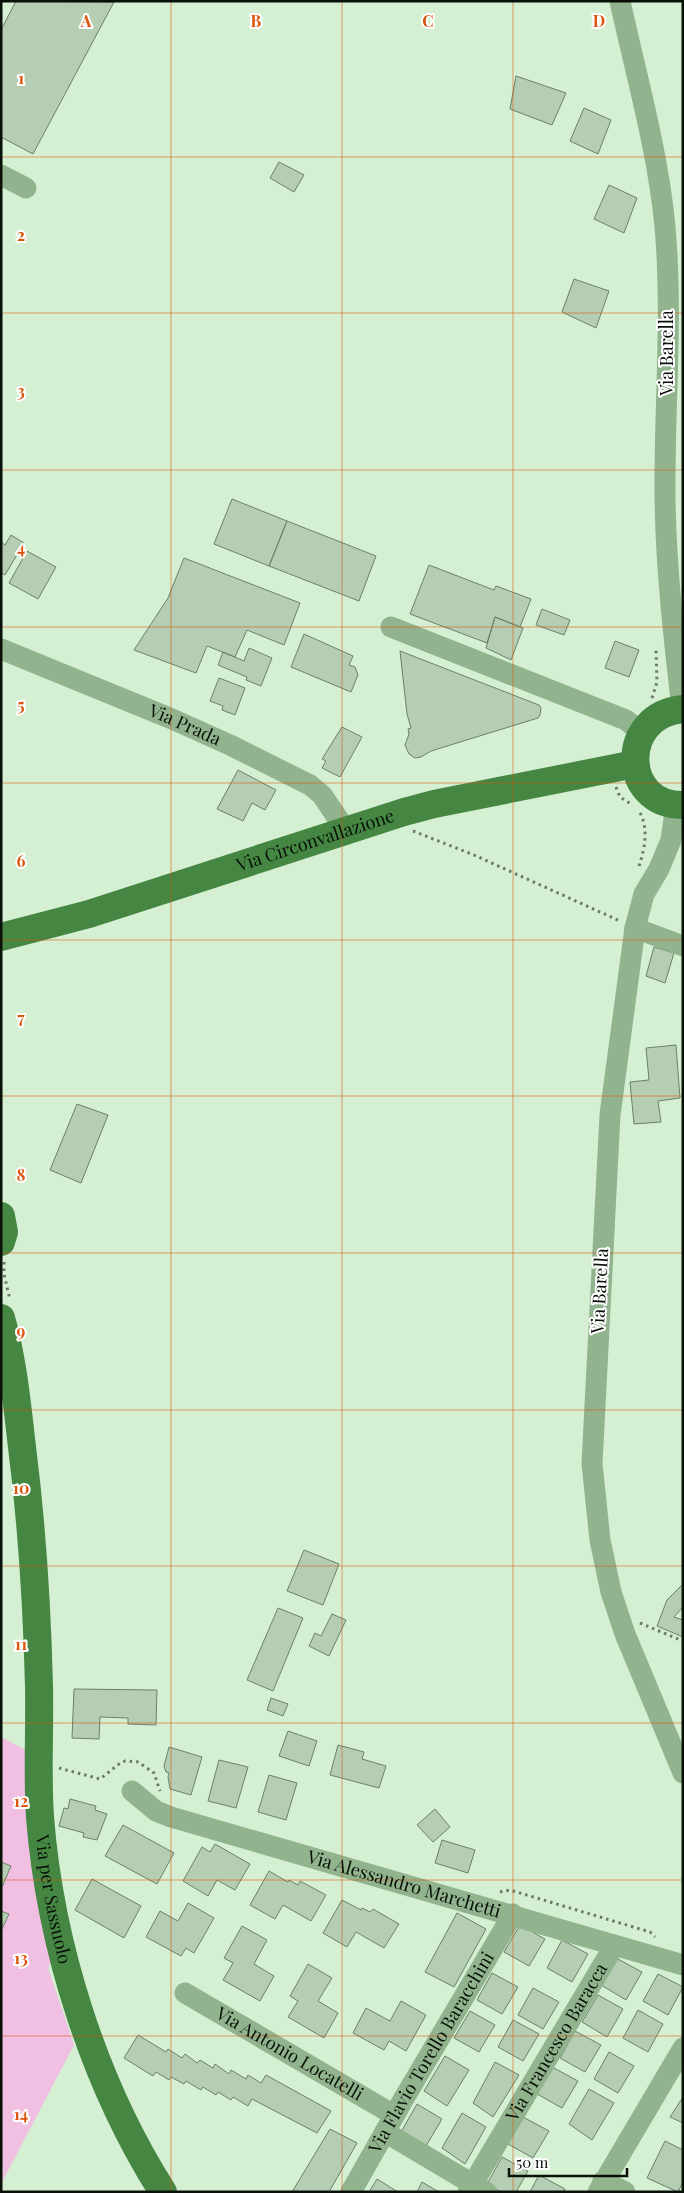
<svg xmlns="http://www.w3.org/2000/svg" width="684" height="2193" viewBox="0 0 684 2193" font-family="'Playfair Display',serif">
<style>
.green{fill:#f1bfe2}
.building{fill:#b5ceb3;stroke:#6a8168}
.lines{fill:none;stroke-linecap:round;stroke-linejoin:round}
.path{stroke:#697967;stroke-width:3;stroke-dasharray:2.5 4;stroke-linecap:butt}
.minor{stroke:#91b38e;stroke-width:21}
.major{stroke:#448642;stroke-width:28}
.grid{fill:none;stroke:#dd550c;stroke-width:1;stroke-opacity:0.55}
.labels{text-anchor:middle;stroke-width:4;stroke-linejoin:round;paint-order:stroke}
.street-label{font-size:18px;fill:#081007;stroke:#fff}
.grid-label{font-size:16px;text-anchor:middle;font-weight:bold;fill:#dd550c;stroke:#fff;stroke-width:4;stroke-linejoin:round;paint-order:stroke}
</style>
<rect width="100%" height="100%" fill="#d5efd3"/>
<path class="green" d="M1 1737 29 1752 53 1957 48 1968 74 2045 1 2184Z"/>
<path class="building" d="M16 1 114 2 33 154 1 137V30Z
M516 76 566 93 552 125 510 109Z
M584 108 611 120 598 154 570 141Z
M279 162 304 175 294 192 270 178Z
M609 185 637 198 624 233 594 219Z
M574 279 609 291 596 328 562 312Z
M232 499 287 521 269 566 214 544Z
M287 521 376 556 359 601 269 566Z
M11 535 24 543 5 575 1 572V542L5 545Z
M27 551 56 567 38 599 9 583Z
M184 558 300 603 284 645 247 630 235 657 207 646 196 673 134 650 168 598Z
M429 565 494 590 496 586 531 599 520 627 495 617 487 643 410 614Z
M542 609 570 620 564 635 536 625Z
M495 617 523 628 511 660 486 648Z
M304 634 353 656 349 665 355 667 358 675 351 692 291 667Z
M615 641 639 650 629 677 605 668Z
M249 648 272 658 261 686 246 680 247 677 218 665 223 652 244 661Z
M400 651 539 705 541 708 540 715 538 718 431 751 421 757 415 758 409 754 405 745 409 734 408 729 411 728 407 714Z
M219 678 245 688 235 715 222 710 223 706 210 701Z
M342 727 362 737 340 777 322 768 326 761 322 759Z
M238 770 276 790 265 810 252 803 243 821 217 809Z
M654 947 674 953 665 983 646 976Z
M676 1045 680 1098 658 1101 661 1122 634 1124 630 1082 649 1080 646 1048Z
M77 1104 108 1115 81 1183 50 1170Z
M304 1550 339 1564 323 1605 287 1591Z
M683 1584V1607L674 1617 683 1620V1637L657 1626 667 1600Z
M278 1608 303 1618 273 1691 247 1680Z
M332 1614 346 1620 329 1656 309 1646 315 1633 321 1636Z
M74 1689 157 1690 156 1725 128 1724V1718L100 1717 99 1739 72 1738Z
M271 1698 288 1704 283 1716 267 1710Z
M288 1731 317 1741 309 1766 279 1756Z
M338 1745 364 1752 362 1759 386 1766 379 1788 330 1775Z
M169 1747 202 1757 191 1795 170 1789 168 1777 169 1773 166 1772 164 1766Z
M219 1760 248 1767 236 1808 208 1801Z
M269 1775 297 1783 286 1820 258 1812Z
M70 1799 96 1806 95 1810 107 1814 97 1840 83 1837 84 1833 59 1826 64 1808 68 1809Z
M435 1809 450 1827 433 1842 417 1825Z
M123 1825 174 1853 157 1884 105 1856Z
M442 1840 475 1850 468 1873 435 1863Z
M215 1844 250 1864 235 1890 217 1880 208 1896 183 1881 202 1847 210 1852Z
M1 1862 11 1866 2 1887H1Z
M269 1871 288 1882 289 1880 298 1885 300 1881 326 1895 311 1921 283 1905 275 1919 250 1905Z
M92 1879 141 1906 124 1938 75 1910Z
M342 1900 361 1910 362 1908 370 1912 373 1909 399 1924 384 1948 356 1932 347 1947 323 1933Z
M188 1903 214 1918 194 1953 186 1948 181 1956 146 1937 160 1911 178 1921Z
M1 1911 9 1914 1 1931Z
M457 1913 486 1929 454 1987 425 1972Z
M520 1925 545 1939 529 1966 504 1952Z
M242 1926 267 1940 254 1964 274 1976 260 2001 223 1980 233 1963 224 1958Z
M562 1940 588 1954 572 1982 547 1968Z
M616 1958 642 1972 626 2000 601 1985Z
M308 1964 332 1978 318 2001 338 2013 324 2038 288 2017 298 2001 290 1996Z
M492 1973 518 1987 502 2014 477 2000Z
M658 1974 683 1987 668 2015 643 2001Z
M533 1988 559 2002 543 2029 518 2015Z
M598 1995 623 2009 607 2037 582 2022Z
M401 2001 426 2015 406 2051 389 2041 384 2050 353 2033 366 2008 390 2021Z
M638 2010 663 2024 648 2052 623 2038Z
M470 2011 495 2025 479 2052 454 2038Z
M513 2020 539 2034 523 2061 498 2047Z
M575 2031 601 2045 585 2072 560 2058Z
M138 2035 166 2052 168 2049 182 2058 185 2054 197 2063 200 2060 213 2068 215 2064 229 2074 231 2070 246 2079 248 2075 261 2083 266 2075 331 2111 317 2133 252 2099 248 2106 233 2097 231 2100 218 2092 216 2095 203 2087 201 2090 186 2081 184 2084 171 2077 169 2080 156 2072 153 2076 124 2058Z
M609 2052 634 2066 618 2093 594 2079Z
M445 2056 469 2070 447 2106 424 2091Z
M495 2062 519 2075 493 2117 473 2103Z
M552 2067 578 2081 562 2108 537 2094Z
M589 2089 614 2103 592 2140 569 2124Z
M683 2097V2123L670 2117Z
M417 2104 442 2119 426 2146 401 2132Z
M462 2113 486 2127 465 2164 442 2148Z
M523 2117 549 2131 533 2158 508 2144Z
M330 2129 357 2143 329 2192H292Z
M665 2141 683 2150V2182L678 2192 647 2178Z
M502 2157 528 2171 516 2192H501L487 2184Z
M539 2175 565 2189 564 2192H530Z
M377 2179 398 2192H369Z
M422 2182 439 2192H417Z"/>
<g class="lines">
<path class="path" d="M652 698 657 682 656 650
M616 787 620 797 631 804
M413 831 474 855 620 921
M639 866C645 848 649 828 639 811
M4 1262V1274L10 1300
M640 1623 683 1641
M59 1768 100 1779 119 1764 125 1761 138 1762 154 1773 160 1791
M500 1892 510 1890 650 1932 655 1937"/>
<g class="minor">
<path d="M620 1C636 75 658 151 665 227 673 317 664 408 665 498 666 569 674 639 682 709"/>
<path d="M1 175 26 188"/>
<path d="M391 627 626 720 641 732"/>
<path id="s1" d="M1 649 172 719 230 745 310 785 322 795 347 832"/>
<path d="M676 805 671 840 659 869 644 894 635 928 610 1115 592 1464 600 1540 611 1592 625 1634 683 1773"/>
<path d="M635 928 683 946"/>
<path id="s2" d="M132 1791 156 1811 171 1817 683 1965"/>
<path id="s3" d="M185 1993 394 2115"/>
<path d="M385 2132 486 2192"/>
<path d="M603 2181 625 2192"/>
<path id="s4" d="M351 2192 403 2100 513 1914"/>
<path id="s5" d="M468 2192 614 1946"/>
<path d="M598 2192 683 2048"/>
</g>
<g class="major">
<path d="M683 709C618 715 621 806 683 805"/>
<path id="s6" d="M1 937 89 914 404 812 434 804 635 764"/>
<path d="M1 1216 4 1232 1 1242"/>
<path id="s7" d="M1 1318C13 1360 17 1404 22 1447 32 1526 37 1606 39 1686 40 1730 37 1773 40 1817 50 1945 94 2084 163 2192"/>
</g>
</g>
<path class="grid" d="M171 1V2192M342 1V2192M513 1V2192M1 157H683M1 313H683M1 470H683M1 627H683M1 783H683M1 940H683M1 1096H683M1 1253H683M1 1410H683M1 1566H683M1 1723H683M1 1880H683M1 2036H683"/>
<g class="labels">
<g class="street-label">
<text transform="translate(667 353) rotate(-90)" y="6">Via Barella</text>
<text dy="6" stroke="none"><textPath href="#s1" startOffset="199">Via Prada</textPath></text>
<text dy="6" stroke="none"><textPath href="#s6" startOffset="329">Via Circonvallazione</textPath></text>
<text transform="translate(600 1291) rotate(-87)" y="6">Via Barella</text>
<text dy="6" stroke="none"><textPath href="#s2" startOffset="290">Via Alessandro Marchetti</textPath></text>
<text dy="6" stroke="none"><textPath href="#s7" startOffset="585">Via per Sassuolo</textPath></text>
<text dy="6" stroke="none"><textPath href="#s5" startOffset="174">Via Francesco Baracca</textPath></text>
<text dy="6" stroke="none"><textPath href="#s4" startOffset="161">Via Flavio Torello Baracchini</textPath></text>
<text dy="6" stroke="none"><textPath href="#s3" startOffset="121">Via Antonio Locatelli</textPath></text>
</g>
</g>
<g class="grid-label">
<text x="86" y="27">A</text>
<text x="256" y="27">B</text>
<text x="428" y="27">C</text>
<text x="599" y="27">D</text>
<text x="21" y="84">1</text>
<text x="21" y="241">2</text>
<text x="21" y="397">3</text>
<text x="21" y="554">4</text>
<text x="21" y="711">5</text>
<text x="21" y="867">6</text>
<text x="21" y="1024">7</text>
<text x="21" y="1181">8</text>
<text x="21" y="1337">9</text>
<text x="21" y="1494">10</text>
<text x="21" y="1650">11</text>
<text x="21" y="1807">12</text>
<text x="21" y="1964">13</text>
<text x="21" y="2120">14</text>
</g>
<rect width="684" height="2193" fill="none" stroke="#081007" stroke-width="5"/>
<path d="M509 2168v8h118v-8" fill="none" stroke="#081007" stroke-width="2.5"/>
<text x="516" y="2168" font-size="15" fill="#081007" stroke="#ffffff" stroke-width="4" paint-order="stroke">50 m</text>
</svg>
